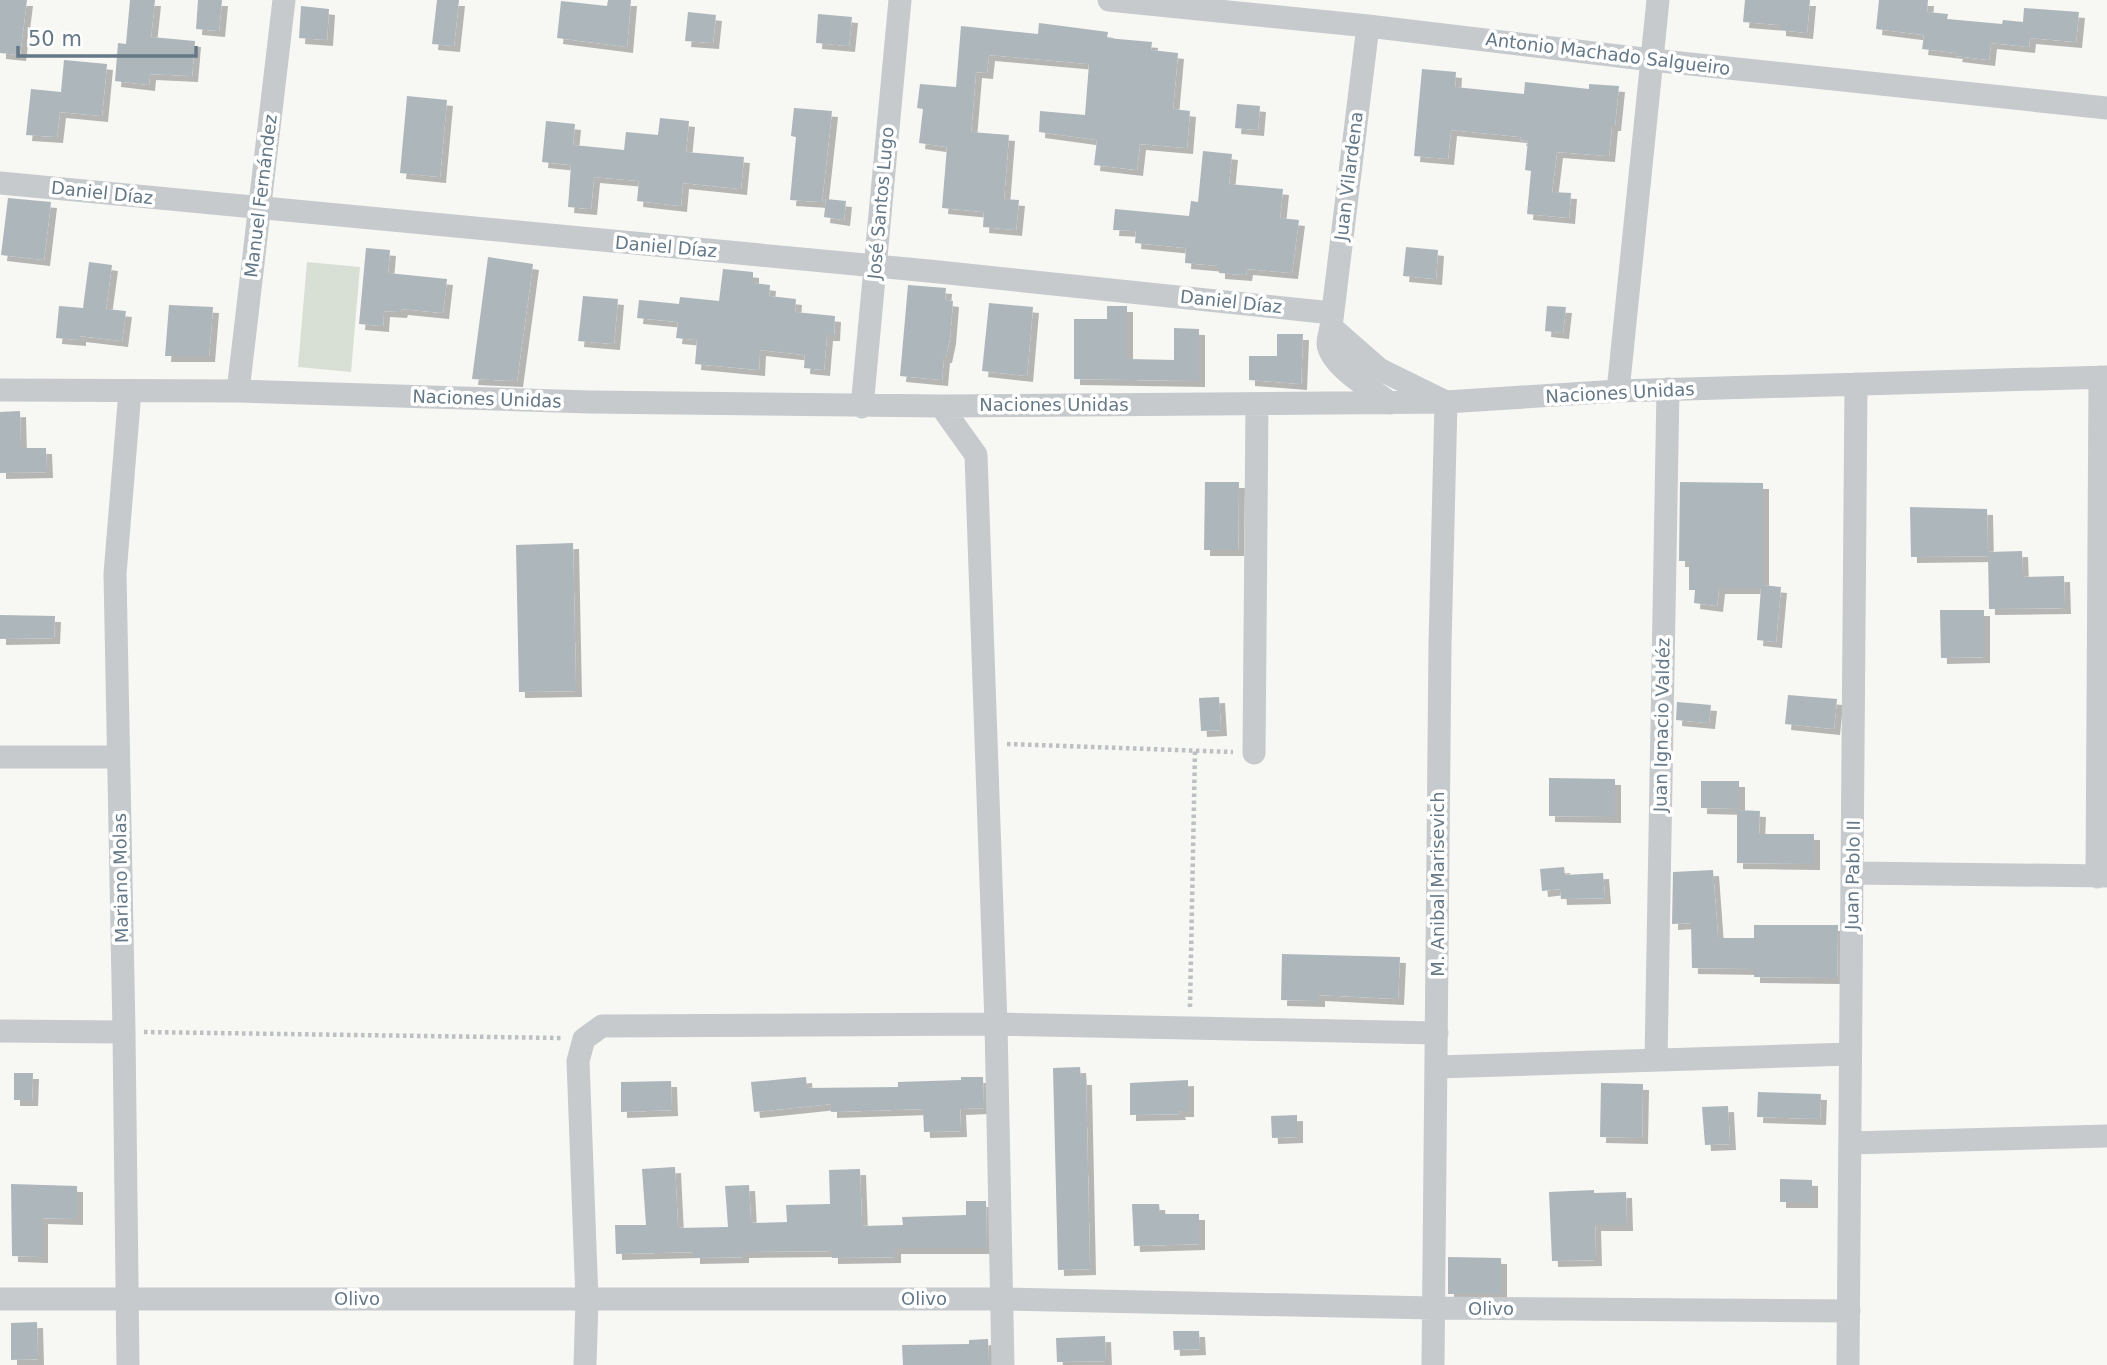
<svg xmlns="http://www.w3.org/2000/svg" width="2107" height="1365" viewBox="0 0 2107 1365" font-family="'DejaVu Sans',sans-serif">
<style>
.green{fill:#d8dfd4}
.building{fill:#adb6bb;filter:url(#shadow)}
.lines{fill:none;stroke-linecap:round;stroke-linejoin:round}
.path{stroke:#bdc0c2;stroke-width:4.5;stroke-dasharray:3.5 3.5;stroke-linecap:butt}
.street{stroke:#c6cacd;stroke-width:23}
.labels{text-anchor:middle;stroke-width:7;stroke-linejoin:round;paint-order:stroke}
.street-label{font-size:18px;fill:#647887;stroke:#fff}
</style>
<defs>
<filter id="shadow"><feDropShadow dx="6" dy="6" stdDeviation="0" flood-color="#0004"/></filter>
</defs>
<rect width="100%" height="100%" fill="#f7f7f4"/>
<path class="green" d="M307 262 360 267 351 372 298 367Z"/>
<path class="building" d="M0 0H27L20 55 0 53Z
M130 0H155L151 37 195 41 192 76 150 74 149 85 115 81 118 43 126 44Z
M198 0H222L219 31 196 29Z
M437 0H459L454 46 432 44Z
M608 0H631L627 47 557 38 561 1 607 6Z
M1745 0H1810L1807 33 1780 30V25L1743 22Z
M1879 0H1928L1927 12 1948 14 1947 19 2002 24 2003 20 2023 22 2024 8 2079 12 2076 42 2030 38 2029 47 1991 43 1989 60 1956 56 1957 53 1922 49 1924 35 1876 29Z
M301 6 329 9 327 40 299 38Z
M688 12 716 15 713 43 685 41Z
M818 14 852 17 849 46 816 43Z
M1039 23 1108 32 1107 38 1152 42 1151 50 1178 53 1173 109 1190 111 1187 148 1140 144 1137 170 1094 165 1097 140 1039 132 1040 111 1085 115 1089 64 989 55 987 73 976 72 971 132 1009 135 1004 199 1019 200 1016 230 983 227 984 212 942 208 947 147 919 143 923 109 917 108 920 84 956 87 961 26 1038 34Z
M64 60 107 64 102 116 60 112 57 137 26 135 31 89 61 92Z
M1422 69 1456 72 1455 87 1524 94 1525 82 1589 89V84L1619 86 1615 125H1612L1609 156 1557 152 1552 192 1571 193 1569 218 1527 214 1531 171 1525 170 1528 141 1520 140 1521 137 1451 130 1448 159 1414 156Z
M407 96 447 100 440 177 400 173Z
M1237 104 1260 106 1258 130 1235 128Z
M794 108 832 111 822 202 790 200 796 137 791 136Z
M660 118 689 121 686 152 744 157 741 189 683 183 681 206 637 201 639 181 594 177 591 209 568 207 571 165 542 162 546 121 575 124 573 145 624 150 626 132 658 135Z
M1203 151 1232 154 1229 184 1283 189 1280 218 1299 220 1292 273 1247 269 1246 275 1219 273V266L1185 263 1186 248 1135 243 1136 231 1113 230 1115 209 1189 216 1191 201 1198 202Z
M8 198 51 202 44 260 1 255Z
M826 199 846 201 844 220 824 217Z
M1406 247 1438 250 1436 279 1403 276Z
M366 248 390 250 388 273 447 279 443 313 402 309 401 312 384 311 383 326 359 324Z
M488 257 533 264 517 381 472 379Z
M89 262 112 265 106 309 126 311 122 341 80 336V340L56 338 59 306 83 308Z
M723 269 753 272V283L770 285 769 296 796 299 795 312 835 316 834 335H827L824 370 804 368 805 355 760 350 759 370 695 364 697 340 676 338 678 322 637 318 639 300 679 304 680 297 719 301Z
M908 285 946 288 945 300 953 301 950 338 946 357H944L942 380 900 376Z
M583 296 618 299 614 344 578 341Z
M989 303 1033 307 1027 376 982 371Z
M169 305 213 307 209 356H165Z
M1107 306H1127V359L1174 360V328L1199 329V381L1074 379V319H1107Z
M1547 306 1566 307 1563 333 1545 331Z
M1277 334H1303L1301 384 1249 380V356H1277Z
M20 411 21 448H46L47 472 0 473V412Z
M1205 482H1239L1238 550H1204Z
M1680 482 1763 483V585L1781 587 1776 642 1757 640 1761 588H1719L1717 606 1694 603 1695 590H1689V561H1679Z
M1910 507 1987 509 1988 556 1911 557Z
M573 543 576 691 519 692 516 545Z
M2022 551 2023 577 2064 576 2065 608 1989 609 1988 552Z
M1940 610H1984V657L1941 658Z
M0 615 55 616 54 638 0 639Z
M1788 695 1837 699 1834 729 1785 724Z
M1219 697 1221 730 1201 731 1199 698Z
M1677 702 1711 705 1709 723 1676 720Z
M1549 778 1615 779V817L1549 816Z
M1701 781H1739V809L1701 808Z
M1737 810 1760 811 1759 834H1814V864L1737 863Z
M1564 867 1565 875 1603 873 1605 898 1561 899 1560 889 1542 891 1540 869Z
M1713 870 1718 938H1754V925H1838L1837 978 1754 977V969L1692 968 1691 923 1672 924 1673 872Z
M1282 954 1400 957 1398 999 1319 995V1001L1281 1000Z
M1080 1067 1081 1079H1086L1090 1269 1058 1270 1053 1068Z
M14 1073H33L32 1100H14Z
M806 1077 807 1088 898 1087V1082L961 1080V1077H983L984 1108 960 1109 961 1131 924 1132 923 1109 831 1112V1104L754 1112 751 1082Z
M1188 1080V1111H1179L1180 1114 1130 1115V1083Z
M671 1081 672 1110 621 1112V1082Z
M1601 1083 1643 1084 1642 1138 1600 1137Z
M1758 1092 1821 1094 1820 1119 1757 1117Z
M1728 1106 1730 1144 1705 1145 1702 1107Z
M1297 1115V1137L1272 1138 1271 1116Z
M675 1167 678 1228 728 1227 725 1186 749 1185 751 1223 787 1222 786 1205 830 1204 829 1170 860 1169 862 1226 903 1225 902 1217 966 1215V1201H986L987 1248H895V1257L832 1258V1251L743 1252V1257L694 1258V1252L616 1254 615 1225H646L642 1169Z
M1780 1179 1812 1180V1202H1780Z
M11 1184 77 1186V1219L42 1218V1257L12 1256Z
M1594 1190V1193L1626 1192 1627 1225H1595L1596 1260 1552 1261 1549 1192Z
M1132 1204H1159L1160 1214H1199V1244L1134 1246Z
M1448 1257 1501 1258V1294H1448Z
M37 1322 38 1359 11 1360V1323Z
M1173 1331H1199L1200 1349 1174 1350Z
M1105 1336 1106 1361 1057 1362 1056 1338Z
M988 1339 989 1365H903L902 1345 969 1344V1340Z"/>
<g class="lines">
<path class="path" d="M1007 744 1233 752
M1190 1007 1195 751
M144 1032 562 1038"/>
<path class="street" d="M1109 0 1368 26 1652 60 2107 108
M1368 26 1331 327 1379 369 1446 402 1440 645 1433 1365
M0 183 929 271 1332 313
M1331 327C1330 332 1328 339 1328 344 1330 366 1374 391 1390 403
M0 390 238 391 590 402 941 406 1446 402 1618 391 2107 377
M238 391 284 0
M1618 391 1658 0
M941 406 976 455 996 1024 1003 1365
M862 407 900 0
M1254 753 1257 404
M0 757H118
M1854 873 2107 876
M2097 877 2100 377
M0 1031 124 1032
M1656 1060 1668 389
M1437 1067 1850 1054
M1850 1143 2107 1136
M0 1299H1002L1433 1308 1849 1311
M128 1365 124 1032 115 574 130 391
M585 1365 587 1300 578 1061 584 1039 602 1026 996 1024 1437 1033
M1848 1365 1856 384"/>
</g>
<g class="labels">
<g class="street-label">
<text transform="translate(1608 54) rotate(7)" y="6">Antonio Machado Salgueiro</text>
<text transform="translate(1349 176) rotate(-83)" y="6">Juan Vilardena</text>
<text transform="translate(102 193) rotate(6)" y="6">Daniel Díaz</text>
<text transform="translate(261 196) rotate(-83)" y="6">Manuel Fernández</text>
<text transform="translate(881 203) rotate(-85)" y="6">José Santos Lugo</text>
<text transform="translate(666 247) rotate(5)" y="6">Daniel Díaz</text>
<text transform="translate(1231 302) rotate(6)" y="6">Daniel Díaz</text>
<text transform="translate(1620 393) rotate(-3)" y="6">Naciones Unidas</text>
<text transform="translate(487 399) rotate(2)" y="6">Naciones Unidas</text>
<text x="1054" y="411">Naciones Unidas</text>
<text transform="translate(1662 725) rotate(-89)" y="6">Juan Ignacio Valdéz</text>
<text transform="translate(1853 875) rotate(-89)" y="6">Juan Pablo II</text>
<text transform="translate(121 878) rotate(-91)" y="6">Mariano Molas</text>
<text transform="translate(1438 884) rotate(-90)" y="6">M. Anibal Marisevich</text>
<text x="357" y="1305">Olivo</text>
<text x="924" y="1305">Olivo</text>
<text x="1491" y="1315">Olivo</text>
</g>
</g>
<path d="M18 46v10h178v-10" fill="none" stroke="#647887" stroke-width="3.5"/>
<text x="28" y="46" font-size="21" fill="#647887" stroke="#ffffff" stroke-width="5" paint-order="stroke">50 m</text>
</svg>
